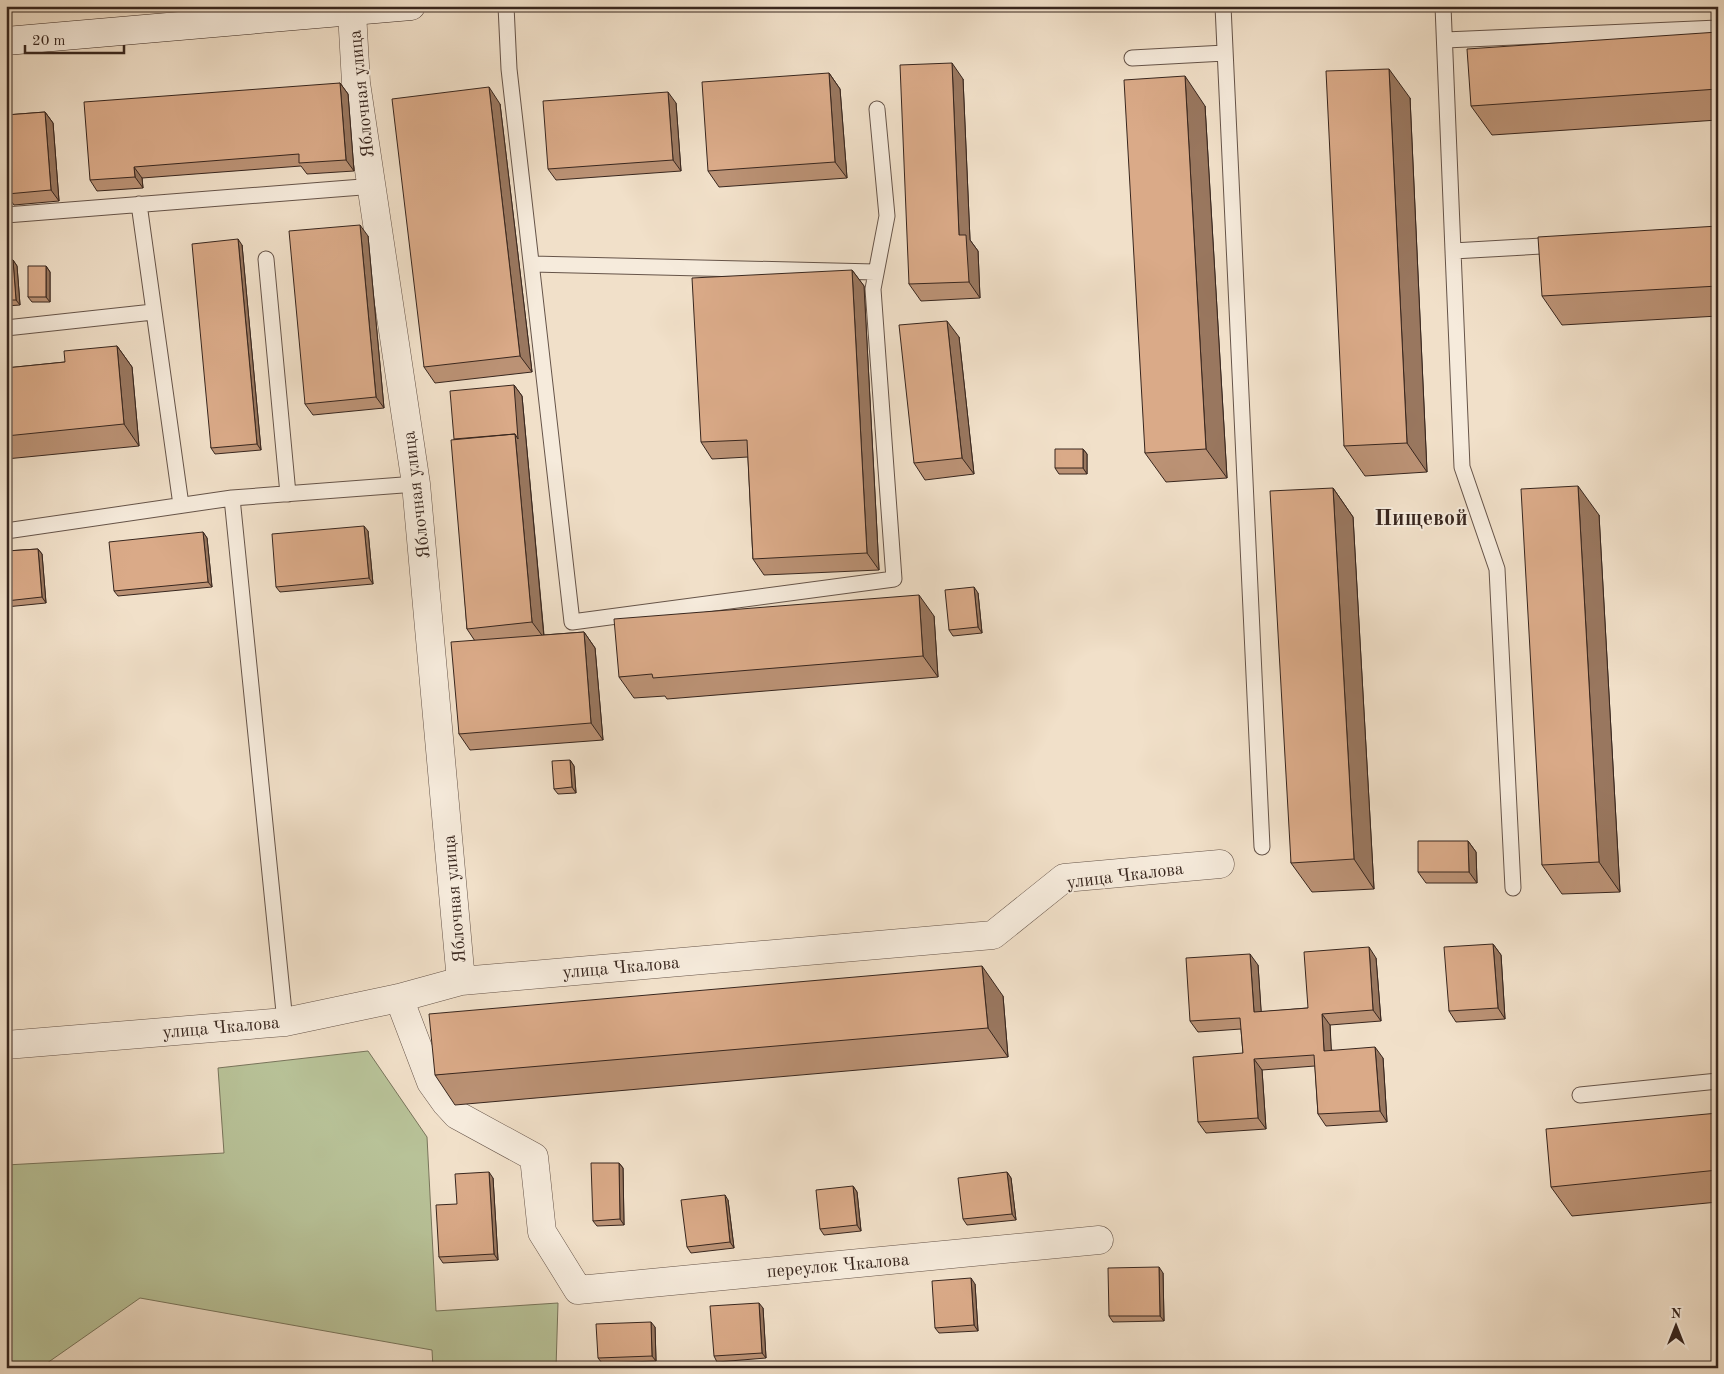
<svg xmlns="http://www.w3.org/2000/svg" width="1724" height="1374" viewBox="0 0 1724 1374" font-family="'Old Standard TT',serif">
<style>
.green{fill:#b8c298;stroke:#78745b}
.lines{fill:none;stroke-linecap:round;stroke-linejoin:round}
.lane-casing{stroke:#665449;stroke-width:17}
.street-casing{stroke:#665449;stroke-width:29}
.secondary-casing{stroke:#38261e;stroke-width:29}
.lane{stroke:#f6ebdc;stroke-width:15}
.street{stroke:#f6ebdc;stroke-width:28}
.secondary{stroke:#f6ebdc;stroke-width:28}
.wall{fill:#bb9275;stroke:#38261e}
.shaded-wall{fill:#99775f;stroke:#38261e}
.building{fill:#daaa88;stroke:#38261e}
.labels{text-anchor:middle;stroke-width:4;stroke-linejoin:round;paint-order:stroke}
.street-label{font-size:18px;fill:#38261e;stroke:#f6ebdc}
.district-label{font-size:22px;font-weight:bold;fill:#38261e;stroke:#f6ebdc}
</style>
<rect width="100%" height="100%" fill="#f1e0c9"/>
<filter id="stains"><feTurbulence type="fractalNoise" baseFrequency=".004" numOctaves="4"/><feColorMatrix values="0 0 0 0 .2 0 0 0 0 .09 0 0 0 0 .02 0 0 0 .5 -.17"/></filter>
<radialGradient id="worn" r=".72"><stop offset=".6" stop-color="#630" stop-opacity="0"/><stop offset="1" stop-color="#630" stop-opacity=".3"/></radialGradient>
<path class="green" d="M368 1051 427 1137 436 1311 558 1303 556 1368H433L432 1350 140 1298 40 1368H6V1165L224 1153 218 1068Z"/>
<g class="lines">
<defs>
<path id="lane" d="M506 6 509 69 572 622 894 579 873 289 887 216 877 109
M1223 6 1262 847
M1443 6 1453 251 1559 245
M1445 40 1718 28
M1132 58 1225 53
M139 204 181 505
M6 215 362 187
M1453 251 1462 467 1497 569 1513 888
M266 259 288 494
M532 264 875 272
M6 328 153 312
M232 498 285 1022
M6 531 232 498 416 484
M1580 1095 1718 1081"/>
<path id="street" d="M352 12 356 83 416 484 461 981
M399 998 431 1082 446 1103 457 1115 534 1157 542 1232 578 1290 1099 1240
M6 1045 285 1022 399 998 461 981 993 935 1064 878 1220 864"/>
<path id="secondary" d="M6 41 411 6"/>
</defs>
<use href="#lane" class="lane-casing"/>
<use href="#street" class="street-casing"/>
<use href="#secondary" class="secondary-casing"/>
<use href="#lane" class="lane"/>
<use href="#street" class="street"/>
<use href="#secondary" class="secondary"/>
</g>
<path class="wall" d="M1718 32V120L1492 135 1471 106Z
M829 73 840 89 847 178 719 187 708 171Z
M963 79 970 240 978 251 980 298 921 301 909 284Z
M340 83 348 94 354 171 307 174 301 166 142 178 143 188 97 191 90 180Z
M1410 98 1427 472 1365 476 1344 446Z
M676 103 681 171 556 180 548 169Z
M500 104 532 372 435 383 424 367Z
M1205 106 1227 478 1166 482 1145 453Z
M45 112 53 123 59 201 14 205 6 194V115Z
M1718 226V316L1562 325 1542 296Z
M368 236 384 408 313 415 305 404Z
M242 245 261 450 215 454 211 448Z
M13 260 17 266 20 305 6 306V261Z
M46 266 50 272V302H32L28 297Z
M852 270 864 286 879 570 764 575 753 559 748 457 712 459 701 442Z
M959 337 974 474 925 480 914 463Z
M117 346 132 367 139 446 6 459V368L65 362Z
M514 385 522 396 544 635 584 632 595 648 603 740 470 750 459 734 475 641 467 629 454 439Z
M1083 449 1087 454V474H1059L1055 468Z
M1333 488 1353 517 1374 889 1312 892 1291 863Z
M1599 515 1620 892 1562 894 1542 865Z
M368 531 373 584 280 592 276 587Z
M203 532 207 538 212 587 118 596 114 591Z
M38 549 42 554 46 603 6 607V551Z
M978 593 982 633 953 636 949 630Z
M934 616 938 677 667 699 665 696 634 698 619 677Z
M570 760 574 766 576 793 558 794 554 789Z
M1468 841 1476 852 1477 883H1426L1418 872Z
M1493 944 1501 955 1505 1019 1456 1022 1449 1011Z
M1376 958 1381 1021 1330 1025 1331 1050 1383 1058 1387 1122 1326 1126 1318 1114 1315 1066 1262 1070 1266 1129 1206 1133 1198 1122 1243 1053 1241 1029 1198 1032 1190 1021 1258 965 1261 1012 1308 1008Z
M1003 996 1008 1057 455 1105 435 1075Z
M1718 1113V1202L1572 1216 1551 1187Z
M619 1163 623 1168 624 1225 597 1226 593 1221Z
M1007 1172 1011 1178 1016 1220 967 1225 963 1219Z
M493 1178 498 1260 443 1263 439 1257 457 1204Z
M853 1186 857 1192 861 1231 824 1235 820 1229Z
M728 1200 734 1248 691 1253 687 1247Z
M1163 1273 1164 1321 1113 1322 1109 1316Z
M975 1284 978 1331 939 1333 935 1328Z
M763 1308 766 1358 717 1362 714 1356Z
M655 1327 656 1361 602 1363 598 1358Z"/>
<path class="shaded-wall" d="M952 63 963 79 970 240 978 251 980 298 969 282 959 235Z
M1389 69 1410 98 1427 472 1407 443Z
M829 73 840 89 847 178 835 162Z
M1185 76 1205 106 1227 478 1206 449Z
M340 83 348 94 354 171 346 160Z
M489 87 500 104 532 372 520 356Z
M668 92 676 103 681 171 673 160Z
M45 112 53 123 59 201 51 190Z
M134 167 142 178 143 188 135 177Z
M360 225 368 236 384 408 376 397Z
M238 239 242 245 261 450 257 444Z
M13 260 17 266 20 305 16 300Z
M46 266 50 272V302L46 297Z
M852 270 864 286 879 570 867 553Z
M947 321 959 337 974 474 962 458Z
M117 346 132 367 139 446 124 424Z
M514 385 522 396 544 638 532 622 515 434Z
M1083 449 1087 454V474L1083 468Z
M1578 486 1599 515 1620 892 1599 862Z
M1333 488 1353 517 1374 889 1354 859Z
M364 526 368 531 373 584 369 578Z
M203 532 207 538 212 587 208 582Z
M38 549 42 554 46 603 42 597Z
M974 587 978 593 982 633 978 627Z
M919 595 934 616 938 677 923 656Z
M584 632 595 648 603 740 591 723Z
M570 760 574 766 576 793 572 787Z
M1468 841 1476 852 1477 883 1469 872Z
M1493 944 1501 955 1505 1019 1498 1008Z
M1369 947 1376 958 1381 1021 1373 1010Z
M1250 954 1258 965 1262 1023 1254 1012Z
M982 966 1003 996 1008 1057 988 1028Z
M1322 1014 1330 1025 1332 1062 1324 1051Z
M1375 1047 1383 1058 1387 1122 1380 1111Z
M1254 1059 1262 1070 1266 1129 1258 1118Z
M619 1163 623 1168 624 1225 620 1219Z
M489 1172 493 1178 498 1260 494 1254Z
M1007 1172 1011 1178 1016 1220 1012 1214Z
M853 1186 857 1192 861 1231 857 1225Z
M725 1195 728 1200 734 1248 730 1242Z
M1159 1267 1163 1273 1164 1321 1160 1316Z
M971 1278 975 1284 978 1331 974 1325Z
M759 1303 763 1308 766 1358 762 1353Z
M651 1322 655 1327 656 1361 652 1356Z"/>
<path class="building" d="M1718 32V89L1471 106 1467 49Z
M952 63 959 235H966L969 282 909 284 900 65Z
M1389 69 1407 443 1344 446 1326 71Z
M829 73 835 162 708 171 702 82Z
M1185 76 1206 449 1145 453 1124 80Z
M340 83 346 160 299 163V154L134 167 135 177 90 180 84 102Z
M489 87 520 356 424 367 392 99Z
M668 92 673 160 548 169 543 101Z
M45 112 51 190 7 194 6 115Z
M360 225 376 397 305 404 289 231Z
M1718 226V286L1542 296 1538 237Z
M238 239 257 444 211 448 192 244Z
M13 260 16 300H6V261Z
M28 266H46V297H28Z
M852 270 867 553 753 559 747 440 701 442 692 278Z
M947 321 962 458 914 463 899 325Z
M117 346 124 424 6 436V368L65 362 64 351Z
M514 385 518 439 515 434 454 439 450 391Z
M515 434 532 622 467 629 451 440Z
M1055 449H1083V468H1055Z
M1578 486 1599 862 1542 865 1521 489Z
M1333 488 1354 859 1291 863 1270 491Z
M364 526 369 578 276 587 272 534Z
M203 532 208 582 114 591 109 542Z
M38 549 42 597 6 601V551Z
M974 587 978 627 949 630 945 590Z
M919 595 923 656 653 678 652 674 619 677 614 619Z
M584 632 591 723 459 734 451 642Z
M570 760 572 787 554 789 552 761Z
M1418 841H1468L1469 872H1418Z
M1493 944 1498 1008 1449 1011 1444 947Z
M1369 947 1373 1010 1322 1014 1324 1051 1375 1047 1380 1111 1318 1114 1314 1055 1254 1059 1258 1118 1198 1122 1193 1057 1243 1053 1240 1018 1190 1021 1186 958 1250 954 1254 1012 1308 1008 1304 952Z
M982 966 988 1028 435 1075 429 1014Z
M1718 1113V1170L1551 1187 1546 1129Z
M591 1163H619L620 1219 593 1221Z
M489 1172 494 1254 439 1257 436 1205 457 1204 455 1174Z
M1007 1172 1012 1214 963 1219 958 1178Z
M853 1186 857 1225 820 1229 816 1190Z
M725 1195 730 1242 687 1247 681 1200Z
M1159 1267 1160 1316H1109L1108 1268Z
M971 1278 974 1325 935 1328 932 1281Z
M759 1303 762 1353 714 1356 710 1306Z
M651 1322 652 1356 598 1358 596 1324Z"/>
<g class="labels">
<g class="street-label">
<text transform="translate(361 94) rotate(-96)" y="6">Яблочная улица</text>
<text transform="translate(416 495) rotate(-97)" y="6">Яблочная улица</text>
<text transform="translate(1125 875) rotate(-7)" y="6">улица Чкалова</text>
<text transform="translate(454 899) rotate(-95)" y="6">Яблочная улица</text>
<text transform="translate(621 967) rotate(-5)" y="6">улица Чкалова</text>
<text transform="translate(221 1027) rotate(-5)" y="6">улица Чкалова</text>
<text transform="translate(838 1265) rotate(-5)" y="6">переулок Чкалова</text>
</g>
<g class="district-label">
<text x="1421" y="525">Пищевой</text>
</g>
</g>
<rect width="1724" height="1374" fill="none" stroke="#f1e0c9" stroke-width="25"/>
<rect x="8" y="8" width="1709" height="1359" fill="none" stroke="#38261e" stroke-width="2.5"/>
<rect x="12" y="12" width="1699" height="1349" fill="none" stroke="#38261e"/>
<g transform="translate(1676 1326)" stroke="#f6ebdc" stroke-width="4" paint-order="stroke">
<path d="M0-4L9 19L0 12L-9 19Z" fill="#38261e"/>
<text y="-8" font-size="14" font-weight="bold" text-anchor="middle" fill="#38261e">N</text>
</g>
<path d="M25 45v8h99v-8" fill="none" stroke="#38261e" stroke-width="2.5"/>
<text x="32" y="45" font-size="15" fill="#38261e" stroke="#f6ebdc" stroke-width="4" paint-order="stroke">20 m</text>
<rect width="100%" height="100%" filter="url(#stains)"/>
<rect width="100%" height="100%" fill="url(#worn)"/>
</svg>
